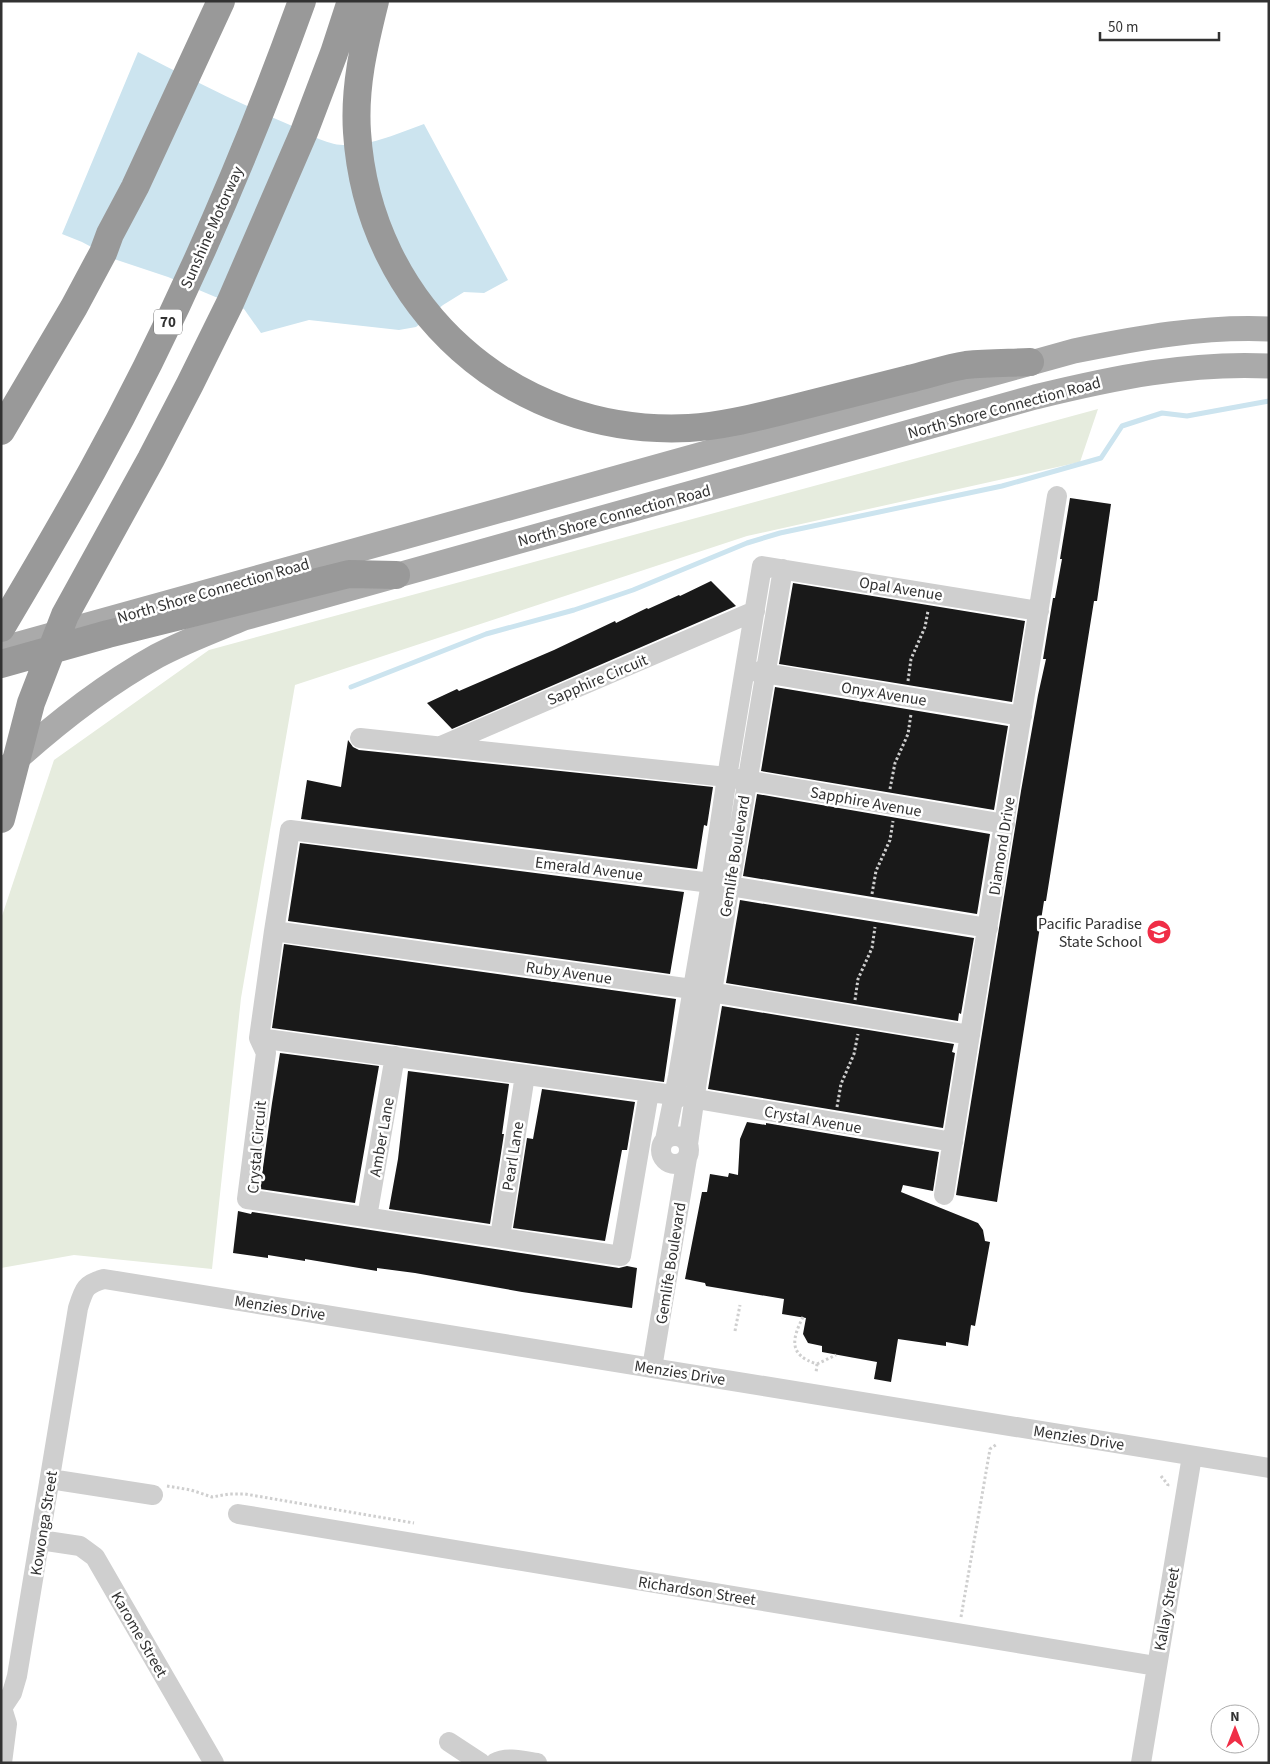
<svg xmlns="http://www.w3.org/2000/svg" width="1270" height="1764" viewBox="0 0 1270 1764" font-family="'Source Sans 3',sans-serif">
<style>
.green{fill:#e6ecde}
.water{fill:#cce4ef}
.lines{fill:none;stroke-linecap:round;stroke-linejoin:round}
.stream{stroke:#cce4ef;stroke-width:5}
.building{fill:#191919}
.path{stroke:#cfcfcf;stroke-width:3;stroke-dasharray:2.5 2.5;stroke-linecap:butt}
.minor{stroke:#cfcfcf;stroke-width:20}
.major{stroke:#aaa;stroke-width:25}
.highway{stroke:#999;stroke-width:28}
.labels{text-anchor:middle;stroke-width:5;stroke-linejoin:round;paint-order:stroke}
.shield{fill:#fff;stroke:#707070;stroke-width:1}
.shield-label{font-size:15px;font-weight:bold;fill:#323232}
.street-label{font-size:16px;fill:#323232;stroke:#fff}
.poi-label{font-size:16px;fill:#323232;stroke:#fff;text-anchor:end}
</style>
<rect width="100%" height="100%" fill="#fff"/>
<path class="green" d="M1098 409 1080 462 747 536 295 685 241 998 212 1269 74 1255 1 1268V919L54 760 209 650Z"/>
<path class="water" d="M138 52C188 78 238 103 290 125 305 132 327 145 343 145 372 146 398 133 424 124L508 280 484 293 464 292 443 305 416 327 399 330 309 320 261 333 244 309 168 277 114 259 82 242 62 234Z"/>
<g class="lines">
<path class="stream" d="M351 687 486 634 574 610 633 590 747 543 780 533 1002 486 1101 458 1122 426 1162 413 1187 416 1269 401"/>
</g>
<path class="building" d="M1070 498 1111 504 1097 601H1094L1046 901H1044L997 1202 956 1195 1021 791 1038 695 1046 659H1043L1053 598H1055L1062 559H1060Z
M711 581 736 606 452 729 427 703 457 689 459 691 554 650 615 621 616 623 647 608 648 609 679 595 680 596Z
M793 583 1025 621 1012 702 779 664Z
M775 687 1008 726 994 810 761 771Z
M348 740 353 747 359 750 713 787 707 826 704 825 697 869 301 819 307 780 341 787Z
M757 794 990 834 977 914 743 876Z
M300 843 684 892 670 974 288 921Z
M740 900 974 938 961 1014 959 1013 958 1021 726 983Z
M284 944 676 999 664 1082 272 1028Z
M722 1006 954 1044 952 1052 955 1053 943 1128 708 1089Z
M280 1053 379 1066 355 1203 260 1189 272 1103Z
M408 1071 509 1084 502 1134H504L490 1224 389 1209 398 1159Z
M542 1089 635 1102 627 1150H622L605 1241 513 1228 527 1138 533 1139Z
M747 1122 766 1125V1123L939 1152 933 1191 903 1185 901 1192 978 1223 983 1230 985 1241 990 1242 975 1326 971 1325 968 1346 946 1342V1346L898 1339 891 1382 874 1379 877 1362 822 1352V1346L808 1343 803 1334 806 1318 782 1314 784 1299 706 1286 705 1283 685 1279 702 1192H707L710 1174 728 1177 729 1173 738 1175 740 1139Z
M238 1211 251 1214 252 1212 619 1268 627 1266 637 1268 632 1308 522 1292 415 1273 377 1268V1271L305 1259V1261L268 1255V1258L233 1253Z"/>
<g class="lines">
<path class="path" d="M908 681 911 659 925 627 928 611
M890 789 895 763 908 734 911 714
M872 894 876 871 890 840 893 821
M855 1000 858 979 872 948 875 927
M837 1107 841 1084 854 1054 858 1034
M803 1317C792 1339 788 1355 817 1364L816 1373
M735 1331 740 1305
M817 1364 836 1355
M1161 1476 1168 1485 1167 1488
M167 1486 191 1490 212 1497 229 1494H245L414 1523
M961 1617 990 1449 997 1444"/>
<path class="minor" d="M752 671 1022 716
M360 738 727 777 1005 824
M441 746 755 611
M274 931 290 830 711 883 988 928
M259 1038 274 931 692 989 970 1035
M649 1092 621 1256 247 1199 266 1053 259 1038 673 1095 953 1142
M661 1150a14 14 0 1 1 28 0a14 14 0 1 1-28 0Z
M665 1140 678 1076 711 883 727 777 762 566 1039 611
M688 1144 697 1081 783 569
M944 1195 1057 496
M367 1217 395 1056
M500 1237 525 1075
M652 1368 687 1158
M50 1479 153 1495
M238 1514 1156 1666
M40 1540 80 1546 95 1557 214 1763
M449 1742 481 1763
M2 1763 7 1724 2 1708 12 1693 17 1676 78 1308C84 1289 85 1284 104 1279L1269 1468
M495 1763C507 1756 524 1761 537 1763
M1141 1763 1192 1456"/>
<path class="major" d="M1 649 1074 351C1138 338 1203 326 1269 329
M10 765C56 723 103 686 157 656 185 641 215 630 244 618L1035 397C1113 378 1189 362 1269 366"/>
<path class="highway" d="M375 1C364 45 354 87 357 132 368 307 513 437 689 428 723 426 757 417 790 409 830 399 869 389 909 379 927 375 947 368 966 365 987 363 1009 363 1030 362
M1 431 74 307 103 253 110 234 135 187 221 1
M1 628C32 576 63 523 92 471 175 321 244 162 302 1
M1 664 108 634 349 574 396 575
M1 819 31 703 65 615 151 459 190 384 230 303 304 132 334 53 351 1"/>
</g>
<defs>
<symbol id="school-disc" viewBox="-11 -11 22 22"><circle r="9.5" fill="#f02e46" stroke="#fff"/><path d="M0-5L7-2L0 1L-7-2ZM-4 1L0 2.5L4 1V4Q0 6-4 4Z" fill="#fff"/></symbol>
</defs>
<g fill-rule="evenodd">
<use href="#school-disc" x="1145" y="918" width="28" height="28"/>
</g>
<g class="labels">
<rect class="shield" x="154" y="309.5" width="28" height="25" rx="4"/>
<g class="shield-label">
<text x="168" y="327">70</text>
</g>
<g class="street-label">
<text transform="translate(211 227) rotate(-66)" y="6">Sunshine Motorway</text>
<text transform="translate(1004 407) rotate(-15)" y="6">North Shore Connection Road</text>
<text transform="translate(614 515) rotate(-15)" y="6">North Shore Connection Road</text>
<text transform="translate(901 588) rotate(9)" y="6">Opal Avenue</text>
<text transform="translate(213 590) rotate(-16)" y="6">North Shore Connection Road</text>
<text transform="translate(597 679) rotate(-23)" y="6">Sapphire Circuit</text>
<text transform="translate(884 693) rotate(9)" y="6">Onyx Avenue</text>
<text transform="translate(866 801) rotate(10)" y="6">Sapphire Avenue</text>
<text transform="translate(1001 846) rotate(-81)" y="6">Diamond Drive</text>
<text transform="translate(734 856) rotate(-81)" y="6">Gemlife Boulevard</text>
<text transform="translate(589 868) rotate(7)" y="6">Emerald Avenue</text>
<text transform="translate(569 972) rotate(8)" y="6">Ruby Avenue</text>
<text transform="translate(813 1119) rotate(10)" y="6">Crystal Avenue</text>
<text transform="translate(381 1137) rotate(-80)" y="6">Amber Lane</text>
<text transform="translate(256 1147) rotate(-85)" y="6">Crystal Circuit</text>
<text transform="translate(512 1156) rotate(-81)" y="6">Pearl Lane</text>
<text transform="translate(670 1263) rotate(-81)" y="6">Gemlife Boulevard</text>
<text transform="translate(280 1307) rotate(9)" y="6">Menzies Drive</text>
<text transform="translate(680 1372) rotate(9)" y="6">Menzies Drive</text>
<text transform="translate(1079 1437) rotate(9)" y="6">Menzies Drive</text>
<text transform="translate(43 1523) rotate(-81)" y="6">Kowonga Street</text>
<text transform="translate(697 1590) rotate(9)" y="6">Richardson Street</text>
<text transform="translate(1166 1609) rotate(-80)" y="6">Kallay Street</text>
<text transform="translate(140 1634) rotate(60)" y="6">Karome Street</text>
</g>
<g class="poi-label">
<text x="1142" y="929">Pacific Paradise<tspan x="1142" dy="18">State School</tspan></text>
</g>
</g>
<rect width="1270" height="1764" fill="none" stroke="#323232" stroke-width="5"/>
<g transform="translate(1235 1729)"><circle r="24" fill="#ffffff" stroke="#adadad"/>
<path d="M0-4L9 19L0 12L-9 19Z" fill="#f02e46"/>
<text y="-8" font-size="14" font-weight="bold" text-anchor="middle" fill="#323232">N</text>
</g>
<path d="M1100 32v8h119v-8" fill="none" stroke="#323232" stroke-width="2.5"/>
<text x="1108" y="32" font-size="15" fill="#323232" stroke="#ffffff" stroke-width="4" paint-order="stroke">50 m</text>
</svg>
